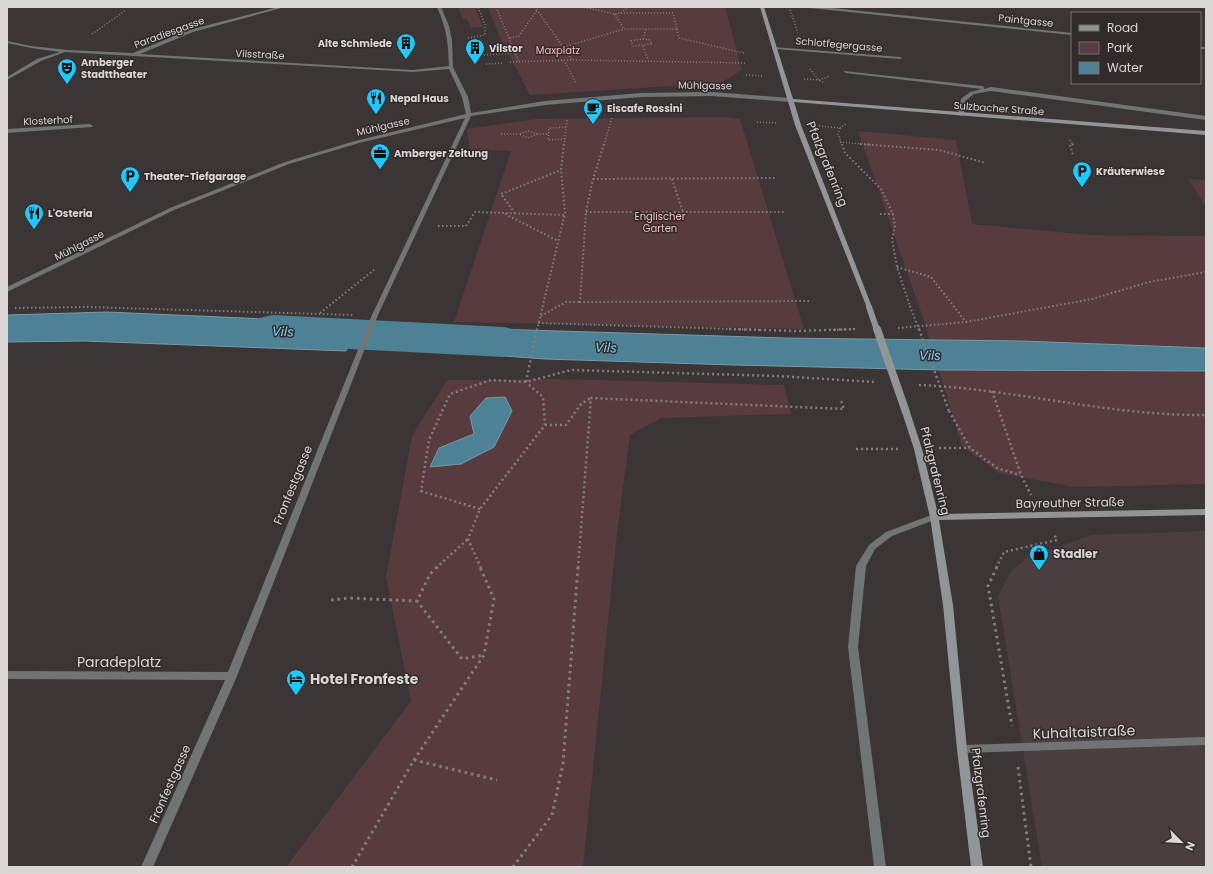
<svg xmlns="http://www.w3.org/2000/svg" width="1213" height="874" viewBox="0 0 1213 874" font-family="Poppins,sans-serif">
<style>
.built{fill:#4b3e40}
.green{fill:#573b3f}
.water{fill:#4d8195;stroke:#779aa8}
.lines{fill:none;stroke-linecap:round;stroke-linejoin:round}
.river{fill:#4d8195;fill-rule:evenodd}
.path-far3{stroke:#837e7e;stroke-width:1.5;stroke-dasharray:1 2;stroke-linecap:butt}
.path-far2{stroke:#837e7e;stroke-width:2;stroke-dasharray:1.5 2.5;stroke-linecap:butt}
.path-far1{stroke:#837e7e;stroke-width:2.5;stroke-dasharray:2 3;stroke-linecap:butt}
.path{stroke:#837e7e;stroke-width:3;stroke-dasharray:2.5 4;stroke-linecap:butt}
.lane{fill:#717475;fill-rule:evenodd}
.street{fill:#717475;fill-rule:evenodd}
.secondary{fill:#919597;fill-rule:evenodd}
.path-bridge-far1{stroke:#837e7e;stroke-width:2;stroke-dasharray:1.5 2.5;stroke-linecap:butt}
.path-bridge{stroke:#837e7e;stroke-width:2.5;stroke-dasharray:2 3;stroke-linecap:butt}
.secondary-bridge-far1{stroke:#919597;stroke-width:6}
.secondary-bridge{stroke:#919597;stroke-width:8}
.labels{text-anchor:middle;stroke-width:3;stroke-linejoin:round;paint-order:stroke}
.far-street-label{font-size:10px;fill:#dad6d6;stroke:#312b2c}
.far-poi-label{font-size:10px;font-weight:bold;fill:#dad6d6;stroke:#312b2c;text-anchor:start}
.far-park-label{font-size:10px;fill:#f8b9c2;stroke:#312b2c}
.street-label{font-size:12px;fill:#dad6d6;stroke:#312b2c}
.poi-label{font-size:12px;font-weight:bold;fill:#dad6d6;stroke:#312b2c;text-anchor:start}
.water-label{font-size:13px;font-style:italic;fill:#7dd1f2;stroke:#312b2c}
.near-street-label{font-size:14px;fill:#dad6d6;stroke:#312b2c}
.near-poi-label{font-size:14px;font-weight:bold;fill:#dad6d6;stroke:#312b2c;text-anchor:start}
</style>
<rect width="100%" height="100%" fill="#3b3536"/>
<path class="built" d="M1206 531V867H1042L998 596 1010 573 1025 559 1091 535Z"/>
<path class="green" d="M458 7H475L483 27 471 28 467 19H463Z
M488 7H725L742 70 721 83 530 95 499 35Z
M726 117 740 119 804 329 454 322 511 151 470 149 467 129 536 119Z
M858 131 956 140 972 224 1090 235 1206 236V484L1075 487 999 473 962 446 921 312Z
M1188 179 1206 180V207Z
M557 379 784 385 791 414 661 418 630 435 617 533 583 867H286L411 701 386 577 412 436 447 380Z"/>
<path class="water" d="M107 312 357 323 346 351 84 341 7 342V315Z
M430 327 785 338 1021 341 1206 348V371L942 370 734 365 545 359 421 350Z
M505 397 512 411 494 447 461 464 430 467 439 448 474 434 470 416 486 398Z"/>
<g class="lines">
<path class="river" d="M273 315 504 327 522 331 530 342 522 353 504 357 273 345 255 341 248 330 255 319Z"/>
<path class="path-far3" d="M496 7 519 62
M535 7 572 60
M584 7 614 14
M789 7 798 33
M621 13H673L677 29H624L614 14Z
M621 13 628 7
M677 29 679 38 744 53
M92 34 126 10
M468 38 485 35V25L478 7
M510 38 519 36 537 10
M643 39 650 40 652 44 633 46 631 41Z
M643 39 646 29
M643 46 648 60
M564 47 624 29
M469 56 516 53
M564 60 576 83
M510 62 572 60 746 63
M486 64 503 63
M810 69 819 80 825 83
M746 75 763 76
M804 79 819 80 830 76
M757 122 777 123
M819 126 840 128 847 123
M840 128 838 134 842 145
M528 131 537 134 528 138 519 134Z
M501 134H519
M537 134H549
M565 139 548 140 549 128 566 127
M1070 140 1073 145
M840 142 872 145
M564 145 567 120
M604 145 612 117"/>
<path class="path-far2" d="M604 144 593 179 586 212 580 302 810 301
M842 144 845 153 881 189 893 214 895 226 892 239 897 267 910 306
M860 144 939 150 986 163
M1072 144 1074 146
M1070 145 1073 155
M593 179 776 178
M672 179 683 212
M586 212H785
M515 213 501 194 561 170
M505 214 558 241
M880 214H893
M438 226H466L475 212 564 215
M897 267 931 277 966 322
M15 308 87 307 354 315
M320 313 374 270
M541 316 566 302H580
M538 323 762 330
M898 328 966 322 1092 299 1149 282 1206 272
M537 330 565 213 561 170 564 144
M829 330 855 329"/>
<path class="path-far1" d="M729 329 797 331 855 329
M526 382 537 329
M919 385C1015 389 1109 416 1206 415
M992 391 1021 475 1031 495
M949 411 970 448 997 468 1020 475
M545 425H566L581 404 591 398
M939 448H970
M856 449H898
M480 509 421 491 429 440 450 394 491 380 526 382 571 370 778 376 874 382
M436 568 468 539
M481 568 468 539 480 509 545 425 543 397 527 383
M578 568 591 398 844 409 841 400
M996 568 1004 552 1057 540 1054 534"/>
<path class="path" d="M437 567 430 574 417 601 462 659 484 655
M997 567 988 586 1012 726
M331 600 349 598 417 601
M414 760 497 780
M1018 767 1031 867
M352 867 414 760 484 655 494 599 480 567
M513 867 552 815 563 764 578 567"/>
<path class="lane" d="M934 514 938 517 937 519 892 536 875 549 866 566 858 647 886 867H874L848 647 856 566 869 545 886 532Z"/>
<path class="street" d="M278 7H285L193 32 140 54 413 70 449 66C448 41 447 30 437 7H441L449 26 452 40 453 67 468 97 471 113 545 101 641 93 712 92 790 98 793 100 790 102 712 96 641 97 545 105 471 116 378 315 237 676 153 867H141L225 680 7 679V671L228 672 372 315 465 118 359 143 289 164 174 210 9 291 7 292V287L170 208 285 162 355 141 466 114 462 97 449 69 413 72 65 52 41 61 7 80V77L37 59 60 52 31 48 7 43V41L31 46 68 50 133 53 189 30Z
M808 7H823L1072 33V35L810 8Z
M774 47 900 57 902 58 900 59 776 49 774 48Z
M1200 47H1206V49H1200Z
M844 71 982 86 984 87V89L991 87 1206 116V120L991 91 974 94 965 101 964 114 961 116 958 114 961 99 970 92 982 89 846 73 844 72Z
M90 124 93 126 92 127 7 133V129Z
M1206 737V745L962 753 958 752 957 749 958 746 962 745Z"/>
<path class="secondary" d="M760 7H764L793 99 1206 131V135L794 102 801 125 872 307 871 308H867L795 125Z
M903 410H909L910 412 922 449 938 514 1206 509V515L939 520 953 605 967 749 983 867H971L957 749 943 605 930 517 914 449 902 412Z"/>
<path class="path-bridge-far1" d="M910 306 919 330"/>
<path class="path-bridge" d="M919 329 949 411"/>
<path class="secondary-bridge-far1" d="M869 307 877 330"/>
<path class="secondary-bridge" d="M877 329 906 412"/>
</g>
<defs>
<symbol id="building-pin" viewBox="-11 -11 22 30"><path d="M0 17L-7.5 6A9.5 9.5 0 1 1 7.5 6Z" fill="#1fc9fd" stroke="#312b2c"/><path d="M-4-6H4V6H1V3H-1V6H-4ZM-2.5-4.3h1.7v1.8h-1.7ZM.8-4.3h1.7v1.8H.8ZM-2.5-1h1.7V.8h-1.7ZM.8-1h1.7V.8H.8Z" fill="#111"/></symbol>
<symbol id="theatre-pin" viewBox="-11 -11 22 30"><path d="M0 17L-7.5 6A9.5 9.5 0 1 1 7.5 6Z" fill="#1fc9fd" stroke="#312b2c"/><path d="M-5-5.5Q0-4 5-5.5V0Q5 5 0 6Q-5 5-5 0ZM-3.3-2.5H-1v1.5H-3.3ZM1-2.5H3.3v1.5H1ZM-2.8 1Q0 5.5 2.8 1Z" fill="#111"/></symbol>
<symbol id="restaurant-pin" viewBox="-11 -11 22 30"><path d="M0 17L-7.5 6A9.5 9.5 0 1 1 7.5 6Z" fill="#1fc9fd" stroke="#312b2c"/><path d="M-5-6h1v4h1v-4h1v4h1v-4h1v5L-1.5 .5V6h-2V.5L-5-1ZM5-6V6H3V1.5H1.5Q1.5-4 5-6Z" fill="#111"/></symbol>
<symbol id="cafe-pin" viewBox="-11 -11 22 30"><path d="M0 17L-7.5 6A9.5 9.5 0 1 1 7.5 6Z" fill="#1fc9fd" stroke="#312b2c"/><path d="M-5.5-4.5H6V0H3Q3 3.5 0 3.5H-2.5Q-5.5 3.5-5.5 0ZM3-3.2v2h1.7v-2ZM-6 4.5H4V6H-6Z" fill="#111"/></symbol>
<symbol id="office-pin" viewBox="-11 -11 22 30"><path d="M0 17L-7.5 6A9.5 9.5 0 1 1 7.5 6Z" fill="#1fc9fd" stroke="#312b2c"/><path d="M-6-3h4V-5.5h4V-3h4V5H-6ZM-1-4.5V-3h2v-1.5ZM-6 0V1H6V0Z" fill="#111"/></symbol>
<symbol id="parking-pin" viewBox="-11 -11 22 30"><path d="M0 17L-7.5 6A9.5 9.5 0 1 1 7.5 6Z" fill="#1fc9fd" stroke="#312b2c"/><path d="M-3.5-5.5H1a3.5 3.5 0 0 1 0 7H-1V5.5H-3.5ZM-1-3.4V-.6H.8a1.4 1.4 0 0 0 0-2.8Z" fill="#111"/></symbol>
<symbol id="shop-pin" viewBox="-11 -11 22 30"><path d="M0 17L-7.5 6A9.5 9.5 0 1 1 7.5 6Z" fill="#1fc9fd" stroke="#312b2c"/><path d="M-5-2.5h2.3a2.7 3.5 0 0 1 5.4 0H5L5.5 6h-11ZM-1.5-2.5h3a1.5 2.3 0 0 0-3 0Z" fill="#111"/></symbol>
<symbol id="hotel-pin" viewBox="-11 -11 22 30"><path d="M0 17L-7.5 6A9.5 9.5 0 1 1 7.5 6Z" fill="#1fc9fd" stroke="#312b2c"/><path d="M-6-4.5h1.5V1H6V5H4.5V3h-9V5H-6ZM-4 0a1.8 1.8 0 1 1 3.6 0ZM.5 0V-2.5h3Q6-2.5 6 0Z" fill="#111"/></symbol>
</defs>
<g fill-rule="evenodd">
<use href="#building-pin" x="395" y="32" width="22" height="30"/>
<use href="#building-pin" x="464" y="37" width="22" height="30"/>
<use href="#theatre-pin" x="56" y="57" width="22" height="30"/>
<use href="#restaurant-pin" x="365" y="87" width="22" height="30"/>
<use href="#cafe-pin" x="582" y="97" width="22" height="30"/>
<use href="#office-pin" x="369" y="142" width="22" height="30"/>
<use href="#parking-pin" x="1071" y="160" width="22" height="30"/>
<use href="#parking-pin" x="119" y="165" width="22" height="30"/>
<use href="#restaurant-pin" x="23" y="202" width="22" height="30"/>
<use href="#shop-pin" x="1028" y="543" width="22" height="30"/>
<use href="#hotel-pin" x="285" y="668" width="22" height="30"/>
</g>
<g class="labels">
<g class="far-street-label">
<text transform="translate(1026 20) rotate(6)" y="4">Paintgasse</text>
<text transform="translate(169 32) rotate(-20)" y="4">Paradiesgasse</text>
<text transform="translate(839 44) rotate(5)" y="4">Schlotfegergasse</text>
<text transform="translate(260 54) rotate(3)" y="4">Vilsstraße</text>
<text transform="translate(705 85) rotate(1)" y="4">Mühlgasse</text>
<text transform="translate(999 108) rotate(4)" y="4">Sulzbacher Straße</text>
<text transform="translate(48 120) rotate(-3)" y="4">Klosterhof</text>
<text transform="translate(383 126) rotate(-13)" y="4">Mühlgasse</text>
<text transform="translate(79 245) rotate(-27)" y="4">Mühlgasse</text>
</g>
<g class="far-poi-label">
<text x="392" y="47" text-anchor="end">Alte Schmiede</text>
<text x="489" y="52">Vilstor</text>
<text x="81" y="66">Amberger<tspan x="81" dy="12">Stadttheater</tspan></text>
<text x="390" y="102">Nepal Haus</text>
<text x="607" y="112">Eiscafe Rossini</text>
<text x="394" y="157">Amberger Zeitung</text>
<text x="1096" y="175">Kräuterwiese</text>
<text x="144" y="180">Theater-Tiefgarage</text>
<text x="48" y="217">L'Osteria</text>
</g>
<g class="far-park-label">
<text x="558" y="54">Maxplatz</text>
<text x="660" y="220">Englischer<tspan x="660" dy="12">Garten</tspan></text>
</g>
<g class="street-label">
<text transform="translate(827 164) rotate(68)" y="4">Pfalzgrafenring</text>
<text transform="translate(935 471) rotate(76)" y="4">Pfalzgrafenring</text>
<text transform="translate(293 485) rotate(-68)" y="4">Fronfestgasse</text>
<text transform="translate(1070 503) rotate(-1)" y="4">Bayreuther Straße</text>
<text transform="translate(170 784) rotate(-66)" y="4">Fronfestgasse</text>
<text transform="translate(981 793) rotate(83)" y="4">Pfalzgrafenring</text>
</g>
<g class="poi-label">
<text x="1053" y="558">Stadler</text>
</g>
<g class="water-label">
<text transform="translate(283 331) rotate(3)" y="5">Vils</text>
<text transform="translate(606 347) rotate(3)" y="5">Vils</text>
<text transform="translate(930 355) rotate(1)" y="5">Vils</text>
</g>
<g class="near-street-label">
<text x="119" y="667">Paradeplatz</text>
<text transform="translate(1084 732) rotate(-2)" y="5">Kuhaltaistraße</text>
</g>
<g class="near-poi-label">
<text x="310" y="684">Hotel Fronfeste</text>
</g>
</g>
<rect width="1213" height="874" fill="none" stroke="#dad6d6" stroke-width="16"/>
<rect x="1071" y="12" width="130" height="72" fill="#312b2c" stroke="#756f70"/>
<rect x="1079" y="25" width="20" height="6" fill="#919597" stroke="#756f70"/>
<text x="1107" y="32" font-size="12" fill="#dad6d6">Road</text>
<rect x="1079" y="42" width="20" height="12" fill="#573b3f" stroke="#756f70"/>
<text x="1107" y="52" font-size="12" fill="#dad6d6">Park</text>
<rect x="1079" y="62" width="20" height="12" fill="#4d8195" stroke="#756f70"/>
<text x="1107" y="72" font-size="12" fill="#dad6d6">Water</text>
<g transform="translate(1181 842) rotate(114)" stroke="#312b2c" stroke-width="3" paint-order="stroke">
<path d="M0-3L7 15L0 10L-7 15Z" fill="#dad6d6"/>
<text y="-6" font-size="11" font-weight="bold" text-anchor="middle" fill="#dad6d6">N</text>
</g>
</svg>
